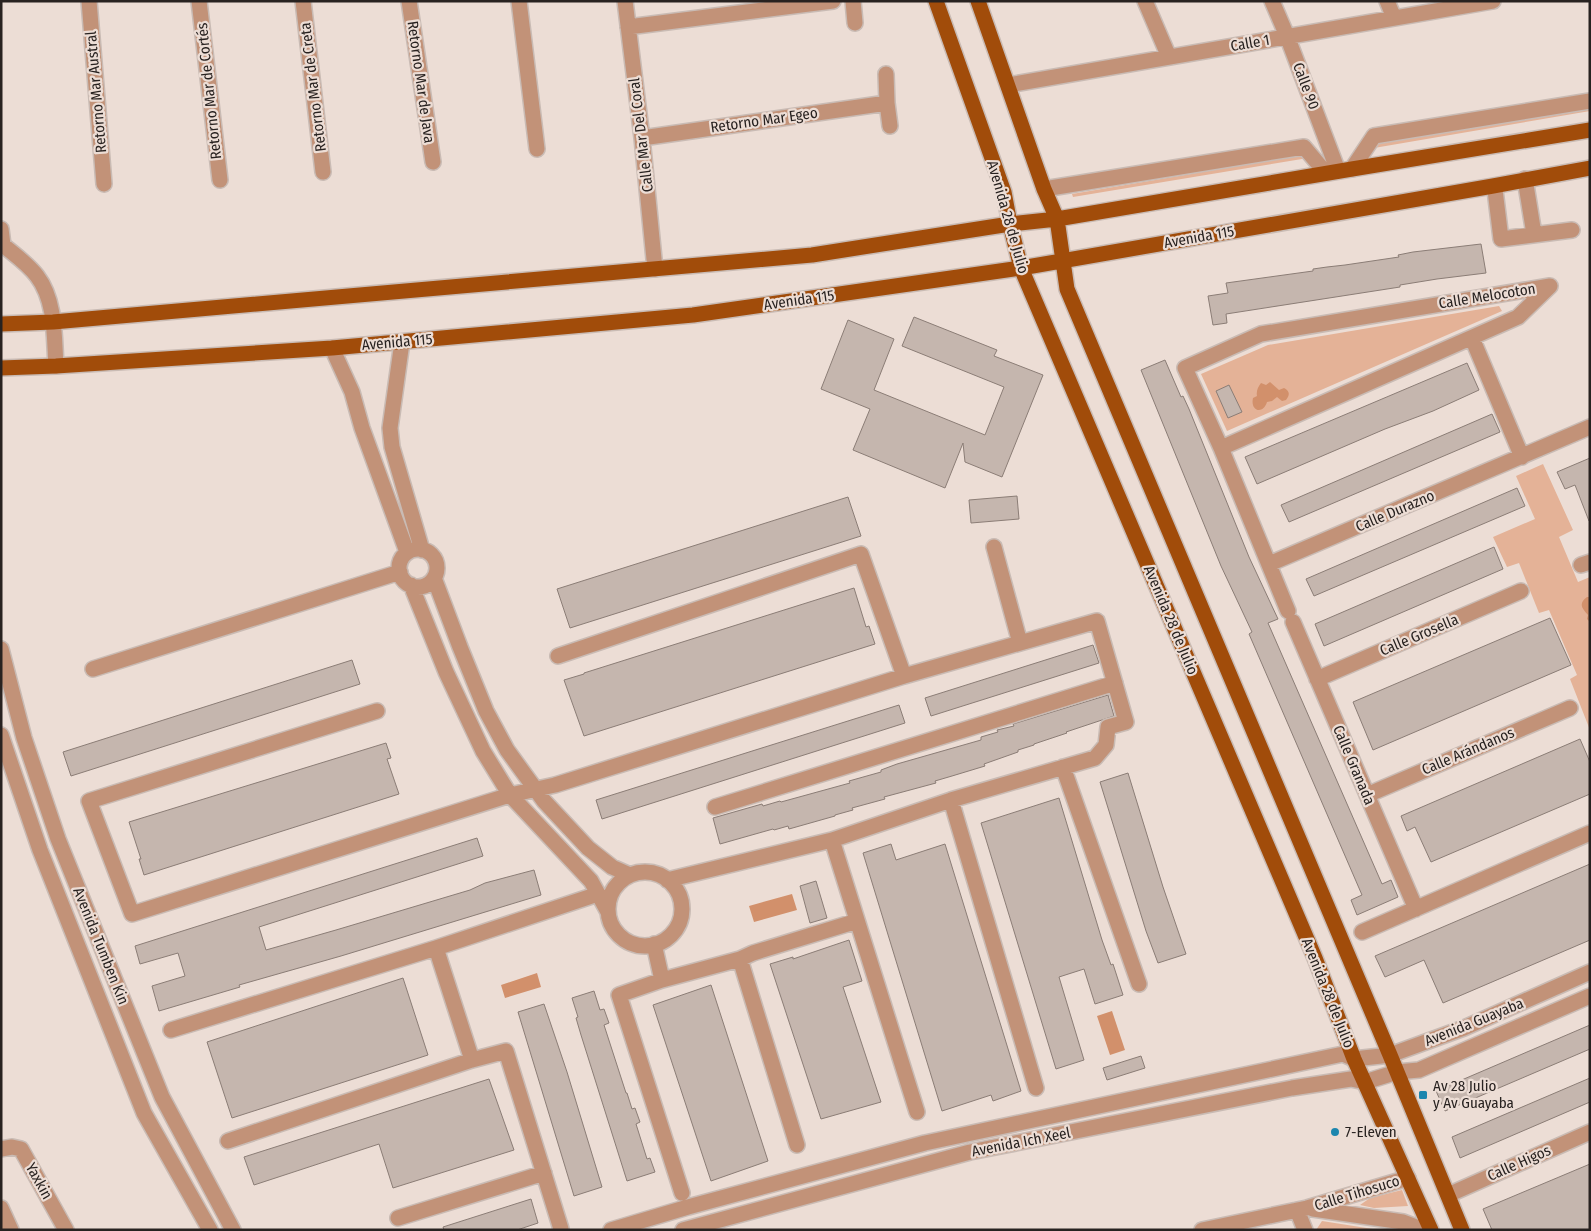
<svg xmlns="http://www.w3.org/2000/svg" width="1591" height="1231" viewBox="0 0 1591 1231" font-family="'Fira Sans Condensed',sans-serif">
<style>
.green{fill:#e4b297}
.forest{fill:#d2906b}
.building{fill:#c5b6ae;stroke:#8b7d76}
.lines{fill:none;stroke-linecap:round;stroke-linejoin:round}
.minor-casing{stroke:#c9bbb4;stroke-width:18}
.major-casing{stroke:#c9bbb4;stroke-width:18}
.minor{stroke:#c29278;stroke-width:15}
.major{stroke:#a14c0a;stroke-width:15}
.poi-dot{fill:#1c86ae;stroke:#ecddd5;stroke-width:2}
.labels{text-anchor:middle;stroke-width:4.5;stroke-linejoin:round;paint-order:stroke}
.street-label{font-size:15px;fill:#282220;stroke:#ecddd5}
.poi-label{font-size:15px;fill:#282220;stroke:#ecddd5;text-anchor:start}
</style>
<rect width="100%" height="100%" fill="#ecddd5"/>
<path class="green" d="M1590 109V111L1374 148 1378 142Z
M1303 155 1308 158 1073 197 1072 194Z
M1499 306 1502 311 1227 431 1201 374 1268 345Z
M1543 464 1573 530 1559 537 1578 582 1590 577V730L1570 679 1577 675 1549 610 1539 613 1519 563 1507 567 1493 537 1535 519 1516 476Z
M1402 1190 1408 1206 1374 1208 1360 1205 1370 1198Z
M1322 1221 1379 1230H1316Z"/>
<path class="forest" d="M1270 382 1279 390 1284 388C1290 391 1290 395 1286 400L1282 401 1277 397 1272 401 1267 402C1263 415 1250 411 1253 398L1257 396C1256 391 1258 387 1261 383L1266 385Z
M1587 597H1590V622L1587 619 1588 615C1582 608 1578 604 1587 597Z
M792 894 797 910 754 922 749 906Z
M537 973 541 987 505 998 501 985Z
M1112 1011 1125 1050 1110 1055 1097 1016Z"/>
<path class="building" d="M1481 244 1486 273 1437 279 1400 285V287L1226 314 1227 323 1213 325 1208 296 1228 293 1226 283 1313 271V269L1327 267 1345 265 1399 257 1398 255 1413 252Z
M914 317 997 350 994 356 1043 375 1002 477 965 462 963 443 945 488 853 450 870 409 821 389 848 320 894 339 874 390 985 435 1004 387 902 346Z
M1165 360 1181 397 1183 396 1189 409 1249 557 1278 619 1268 623 1382 884 1391 880 1398 897 1357 915 1351 900 1362 895 1249 634 1252 632 1221 566 1141 370Z
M1467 363 1479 390 1433 411 1385 429 1257 484 1245 457Z
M1229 385 1242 412 1228 418 1216 391Z
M1492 414 1500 432 1289 522 1281 505Z
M1590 458V521H1589L1575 485 1565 489 1557 472Z
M1517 488 1525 506 1314 596 1306 579Z
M1017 496 1019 519 971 523 969 500Z
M848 497 861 536 570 628 557 589Z
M1494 547 1503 569 1324 646 1315 624Z
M854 588 866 627 869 626 875 644 584 736 564 680 584 674V673Z
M1550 618 1571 665 1373 750 1353 702Z
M1093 645 1099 663 931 716 925 698Z
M352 660 360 684 71 776 63 752Z
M1108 695 1114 716 1066 732 1067 733 1034 744V745L1018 750V752L984 764 985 766 952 776 935 781 936 783 884 797 885 799 852 808 853 810 835 815V816L789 829 788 826 774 830 773 829 720 844 713 818 762 804 763 806 780 801 781 802 850 783 849 781 881 772V770L897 764 981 740V737L998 732 997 730 1014 726 1013 724Z
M899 705 905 723 602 819 596 800Z
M1580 739 1590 762V794L1431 862 1415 827 1407 831 1401 816Z
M386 743 391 758 387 759 399 794 144 875 139 859H141L129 822Z
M1128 773 1163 887 1186 954 1158 963 1146 931 1100 782Z
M1059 798 1102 940 1111 965 1113 964 1123 995 1095 1004 1084 969 1059 977 1084 1060 1056 1069 981 823Z
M477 838 483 856 259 927 266 950 336 930 470 890 485 883 534 870 541 895 341 956 239 985 240 987 159 1011 152 986 185 976 178 953 140 964 135 946Z
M891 844 896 860 945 844 1021 1091 993 1101 991 1095 942 1111 863 853Z
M1590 864V940L1443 1003 1424 960 1385 977 1375 956Z
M816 881 827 918 810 923 800 886Z
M849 940 862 981 843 987 881 1102 821 1119 770 964 793 957V959Z
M403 978 428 1055 232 1118 207 1042Z
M711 985 768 1161 711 1181 653 1005Z
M594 991 600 1010 604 1009 609 1023 604 1025 626 1093H627L632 1109 635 1108 640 1122 636 1124 647 1159 650 1158 655 1172 627 1181 581 1035 576 1018 578 1017 572 998Z
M544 1004 567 1072 602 1187 574 1196 518 1012Z
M1590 1025V1049L1445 1111 1436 1091Z
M1141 1056 1145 1068 1107 1080 1103 1068Z
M1590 1078V1102L1460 1158 1452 1137Z
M489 1079 514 1150 393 1188 379 1144 254 1185 244 1157Z
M1590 1164V1230H1492L1483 1209Z
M531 1199 538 1223 517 1230H444L443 1227Z"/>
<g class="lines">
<defs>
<path id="minor" d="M89 1 104 184
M199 1 220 180
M303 1 323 172
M409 1 433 162
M519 1 537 149
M625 1 642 138 655 269
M853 1 855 23
M1145 1 1169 57
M1272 1 1287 36 1338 171
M1387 1 1394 18
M628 27 833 1
M886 74 887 103 890 126
M1008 85 1493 1
M642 138 887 103
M1352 169 1374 136 1590 101
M1525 179 1534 234
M1044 189 1304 147 1326 173
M1495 190 1501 239 1572 230
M1 229 3 245
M1 245H3C15 255 28 264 37 276 56 301 54 337 56 366
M1472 338 1522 457
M402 342 390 428 392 447 422 550
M332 348 352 392 362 428 407 552
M1221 448 1518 317 1550 286
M994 547 1020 643
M399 568a19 19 0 1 1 38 0a19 19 0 1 1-38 0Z
M1269 564 1590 427
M1581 565 1590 562
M434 578 460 647 486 711 507 750 544 801 588 848 612 867 630 875
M411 585 446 672 483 751 510 795 591 881 608 912
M1288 611 1221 448 1185 368 1261 334 1550 286
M1293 622 1416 909
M1 649 24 738 58 839 162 1097 233 1230
M558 656 861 554 904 676
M93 669 400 572
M1317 679 1521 591
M377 711 89 801 132 914 510 795 555 785 904 676 1097 621 1126 722 1108 727 1106 745 1095 758 951 800 832 840 667 880
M1 735 40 850 144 1113 210 1230
M1063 767 1139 984
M1367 795 1570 708
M951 800 1036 1088
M715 807 1115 683
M832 840 917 1112
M608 909a37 37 0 1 1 74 0a37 37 0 1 1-74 0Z
M1362 932 1590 833
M654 944 662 980
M436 948 472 1060
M740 959 797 1145
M171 1030 436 948 598 894
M228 1141 472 1060 506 1051 561 1229
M1 1149 12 1147 21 1149 66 1230
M682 1193 619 995 662 980 740 959 753 953 857 921
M1448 1195 1590 1132
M1 1208 11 1230
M1313 1209 1403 1222 1424 1230
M1297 1210 1305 1230
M398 1218 544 1173
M611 1230 688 1207 925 1143 1343 1054 1354 1059 1390 1055 1464 1028 1590 972
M683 1230 970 1152 1292 1088 1351 1079 1365 1082 1397 1072 1419 1070 1590 996
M1202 1230 1307 1208 1408 1178"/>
<path id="major" d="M936 1 1004 192 1010 224 1021 268 1315 958 1354 1059 1431 1230
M978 1 1044 189 1057 219 1067 289 1390 1055 1462 1230
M1 324 53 322 812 255 1010 224 1057 219 1352 169 1590 130
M1 368 56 366 332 348 693 315 1021 268 1493 186 1590 168"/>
</defs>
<use href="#minor" class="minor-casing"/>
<use href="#major" class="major-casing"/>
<use href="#minor" class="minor"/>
<use href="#major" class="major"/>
</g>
<g class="poi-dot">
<rect x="1418" y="1090" width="10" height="10" rx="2.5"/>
<circle cx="1335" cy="1132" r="5"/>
</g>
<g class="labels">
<g class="street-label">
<text transform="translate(1250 43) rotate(-10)" y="5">Calle 1</text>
<text transform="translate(421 82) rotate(82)" y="5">Retorno Mar de Java</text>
<text transform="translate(1306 86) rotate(69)" y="5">Calle 90</text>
<text transform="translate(313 87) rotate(-97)" y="5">Retorno Mar de Creta</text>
<text transform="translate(209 91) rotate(-96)" y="5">Retorno Mar de Cortés</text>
<text transform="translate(96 92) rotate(-95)" y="5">Retorno Mar Austral</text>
<text transform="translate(764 120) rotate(-8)" y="5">Retorno Mar Egeo</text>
<text transform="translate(641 135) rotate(-97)" y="5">Calle Mar Del Coral</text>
<text transform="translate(1008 217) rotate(74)" y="5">Avenida 28 de Julio</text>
<text transform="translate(1199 237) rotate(-10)" y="5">Avenida 115</text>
<text transform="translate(1487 296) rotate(-9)" y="5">Calle Melocoton</text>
<text transform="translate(799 300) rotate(-8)" y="5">Avenida 115</text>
<text transform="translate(397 342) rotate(-5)" y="5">Avenida 115</text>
<text transform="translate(1395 511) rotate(-23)" y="5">Calle Durazno</text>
<text transform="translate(1171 620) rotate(67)" y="5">Avenida 28 de Julio</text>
<text transform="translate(1419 635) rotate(-23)" y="5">Calle Grosella</text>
<text transform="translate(1468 751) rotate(-23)" y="5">Calle Arándanos</text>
<text transform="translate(1354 765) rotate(67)" y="5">Calle Granada</text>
<text transform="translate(101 946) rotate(68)" y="5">Avenida Tumben Kin</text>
<text transform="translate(1328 993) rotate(68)" y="5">Avenida 28 de Julio</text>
<text transform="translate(1474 1022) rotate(-22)" y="5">Avenida Guayaba</text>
<text transform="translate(1021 1142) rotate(-11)" y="5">Avenida Ich Xeel</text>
<text transform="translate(1519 1163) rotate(-24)" y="5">Calle Higos</text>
<text transform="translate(39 1181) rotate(61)" y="5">Yaxkin</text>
<text transform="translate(1357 1193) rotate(-17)" y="5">Calle Tihosuco</text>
</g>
<g class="poi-label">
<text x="1433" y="1091">Av 28 Julio<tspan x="1433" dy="17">y Av Guayaba</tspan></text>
<text x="1345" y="1137">7-Eleven</text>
</g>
</g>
<rect width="1591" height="1231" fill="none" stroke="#282220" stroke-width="5"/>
</svg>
